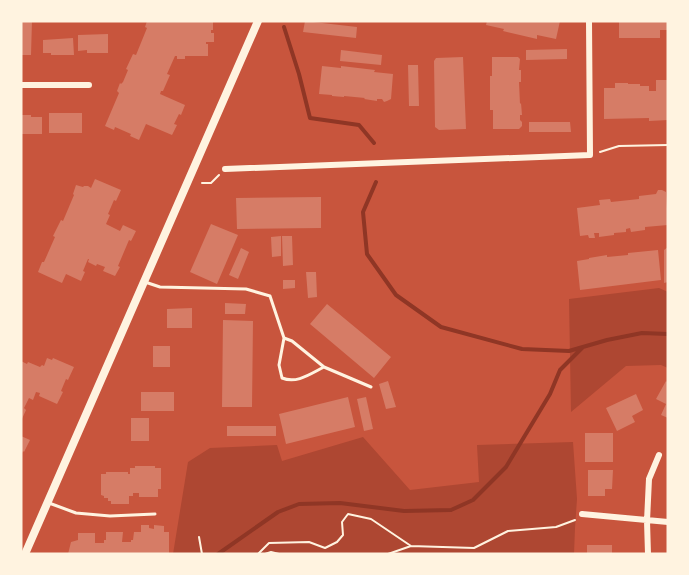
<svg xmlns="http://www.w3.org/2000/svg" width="689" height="575" viewBox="0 0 689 575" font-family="Barlow,sans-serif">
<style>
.green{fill:#ae4732}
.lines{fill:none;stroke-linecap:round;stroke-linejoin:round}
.stream{stroke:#8f3625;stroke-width:4}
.building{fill:#d67c66}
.path{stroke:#fff3e0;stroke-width:2}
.service{stroke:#fff3e0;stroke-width:3}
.minor{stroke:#fff3e0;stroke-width:6}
.secondary{stroke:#fff3e0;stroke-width:8}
</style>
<rect width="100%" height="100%" fill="#c8553d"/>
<path class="green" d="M659 288 668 292V368L661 365 626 366 571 412 569 299Z
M363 437 410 490 479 482 477 445 573 442 577 499 575 528 574 554H173L188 462 210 448 277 445 282 461Z"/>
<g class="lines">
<path class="stream" d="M284 27 299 74 310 118 359 125 374 143
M376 182 363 212 367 254 396 295 441 327 522 349 569 351 607 340 642 333 668 334
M218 554 278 512 299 504 340 503 404 511 451 510 473 500 506 467 550 394 560 370 583 347"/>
</g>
<path class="building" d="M21 21H32L31 55H21Z
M147 21H213V30H211V33H214V42H206V44H208V56H185V59H177V56H175L167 74 170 75 163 91H161L160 94 185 105 181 115 179 114 174 124 177 125 172 135 146 124 139 140 130 136 131 134 115 127 114 130 105 126 119 93 117 91 120 83 121 84 123 82 128 70 126 69 133 54 136 55 147 28 145 27Z
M305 21 357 27 356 38 303 32Z
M487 21H560L556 39 537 35V39L503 31 504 29 486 25Z
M619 21H668V30H660V38H619Z
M108 34V53H87V50L78 51V35Z
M73 38 74 55H51V53H43V40Z
M567 49V59L526 60V50Z
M341 50 382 55 381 65 340 61Z
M463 57 466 129 439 130 435 127 434 61 436 58Z
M492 57H518L520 59 519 70H521V82H519L520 104 521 103 522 115H520V120L522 122V126L519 129H493V110H490V76H492Z
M408 65H418L419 106H409Z
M322 66 341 68V66L375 70 374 72 393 74 391 99 387 101 384 102 382 99H377V101L364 99 365 98 344 96V97L332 96V95L319 94Z
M656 80H668V120L649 121V118L604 119V88H615V83H628V84H640V86H649V91H656Z
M49 113H82V133H49Z
M21 115H31V117H42V134H21Z
M529 122H570L571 132H529Z
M95 179 121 190 116 201 114 200 108 214 110 215 106 224 120 231 123 225 136 231 131 241 129 240 118 266 120 267 115 276 103 271 105 267 97 264 96 266 88 262 89 259H88L83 271 85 272 81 281 66 274 62 283 38 272 42 262H44L55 237 53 236 61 220 63 221 74 195 73 194 76 185 83 187 84 186H88L91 188Z
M658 190H662L666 192 668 225 645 227V230L631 232 630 228 626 229V232L614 233V235L599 237V233H594L595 238H589L588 235 580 236 577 208 600 205 599 200 610 199 611 202 639 199V196L656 194Z
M321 197V228L237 229 236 198Z
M211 224 238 235 217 284 190 272Z
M281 236V256L272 257 271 237Z
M282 236H292L293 265 283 266Z
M668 247V282L664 283V250Z
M241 248 249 252 238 279 229 275Z
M658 250 661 280 580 290 577 261 589 259V258L607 255V257L628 255V253Z
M306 272H316L317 297 308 298Z
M283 280H295V288L283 289Z
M225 303 246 304 245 314H225Z
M327 304 391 357 374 378 310 324Z
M192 308V328H167V309Z
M223 320 253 321 252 407H222Z
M153 346H170V367H153Z
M47 358 52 360 53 358 74 367 68 380 66 379 61 391 63 392 57 404 39 396 40 393 36 392 33 400 29 398 24 408 26 410 21 421V361L27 364 28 362 40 367 42 365 44 366Z
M388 381 396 407 386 409 379 384Z
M666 381 668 383V418L661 415 666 404 656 399Z
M141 392H174V411H141Z
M636 394 643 410 632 416 635 422 617 431 606 408Z
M348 397 355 427 286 444 279 414Z
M366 397 373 429 364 431 357 399Z
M131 418H149V441H131Z
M227 426H276V436H227Z
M585 433H613V462H585Z
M21 436 30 440 24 452 23 451 21 455Z
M135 466H155V468H161V489H158V497H139V493H133V496H129V504H111V501H108V498H104V496L101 495V474H106V472H128V474H130V468H135Z
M588 470H613L612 489H605V496H588Z
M141 525H149V528L154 529V525L164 526V532H169V554H68L71 542 78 540V533H95V543H104V540H106V532H123L122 542H131V540H133L134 532H141Z
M587 545H612V554H587Z"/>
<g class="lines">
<path class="path" d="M600 152 619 146 668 145
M202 183H211L219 175
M199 537 202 554
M258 554 269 543 309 542 325 548 337 542 343 535 342 522 348 514 371 519 411 546
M265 554 271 552 279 554
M388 554 411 546 474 548 508 531 556 527 575 520"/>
<path class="service" d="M145 282 160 287 246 289 270 296 284 338 279 365 282 378C297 384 310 374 324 367
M284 338 292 341 324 367 371 387
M49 503 76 513 110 516 155 514"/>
<path class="minor" d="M21 85H89
M225 169 590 155 589 21
M582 514 668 522
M648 554 647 521 649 479 659 455"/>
<path class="secondary" d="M25 554 258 21"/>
</g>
<rect width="689" height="575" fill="none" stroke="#fff3e0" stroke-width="45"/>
</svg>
